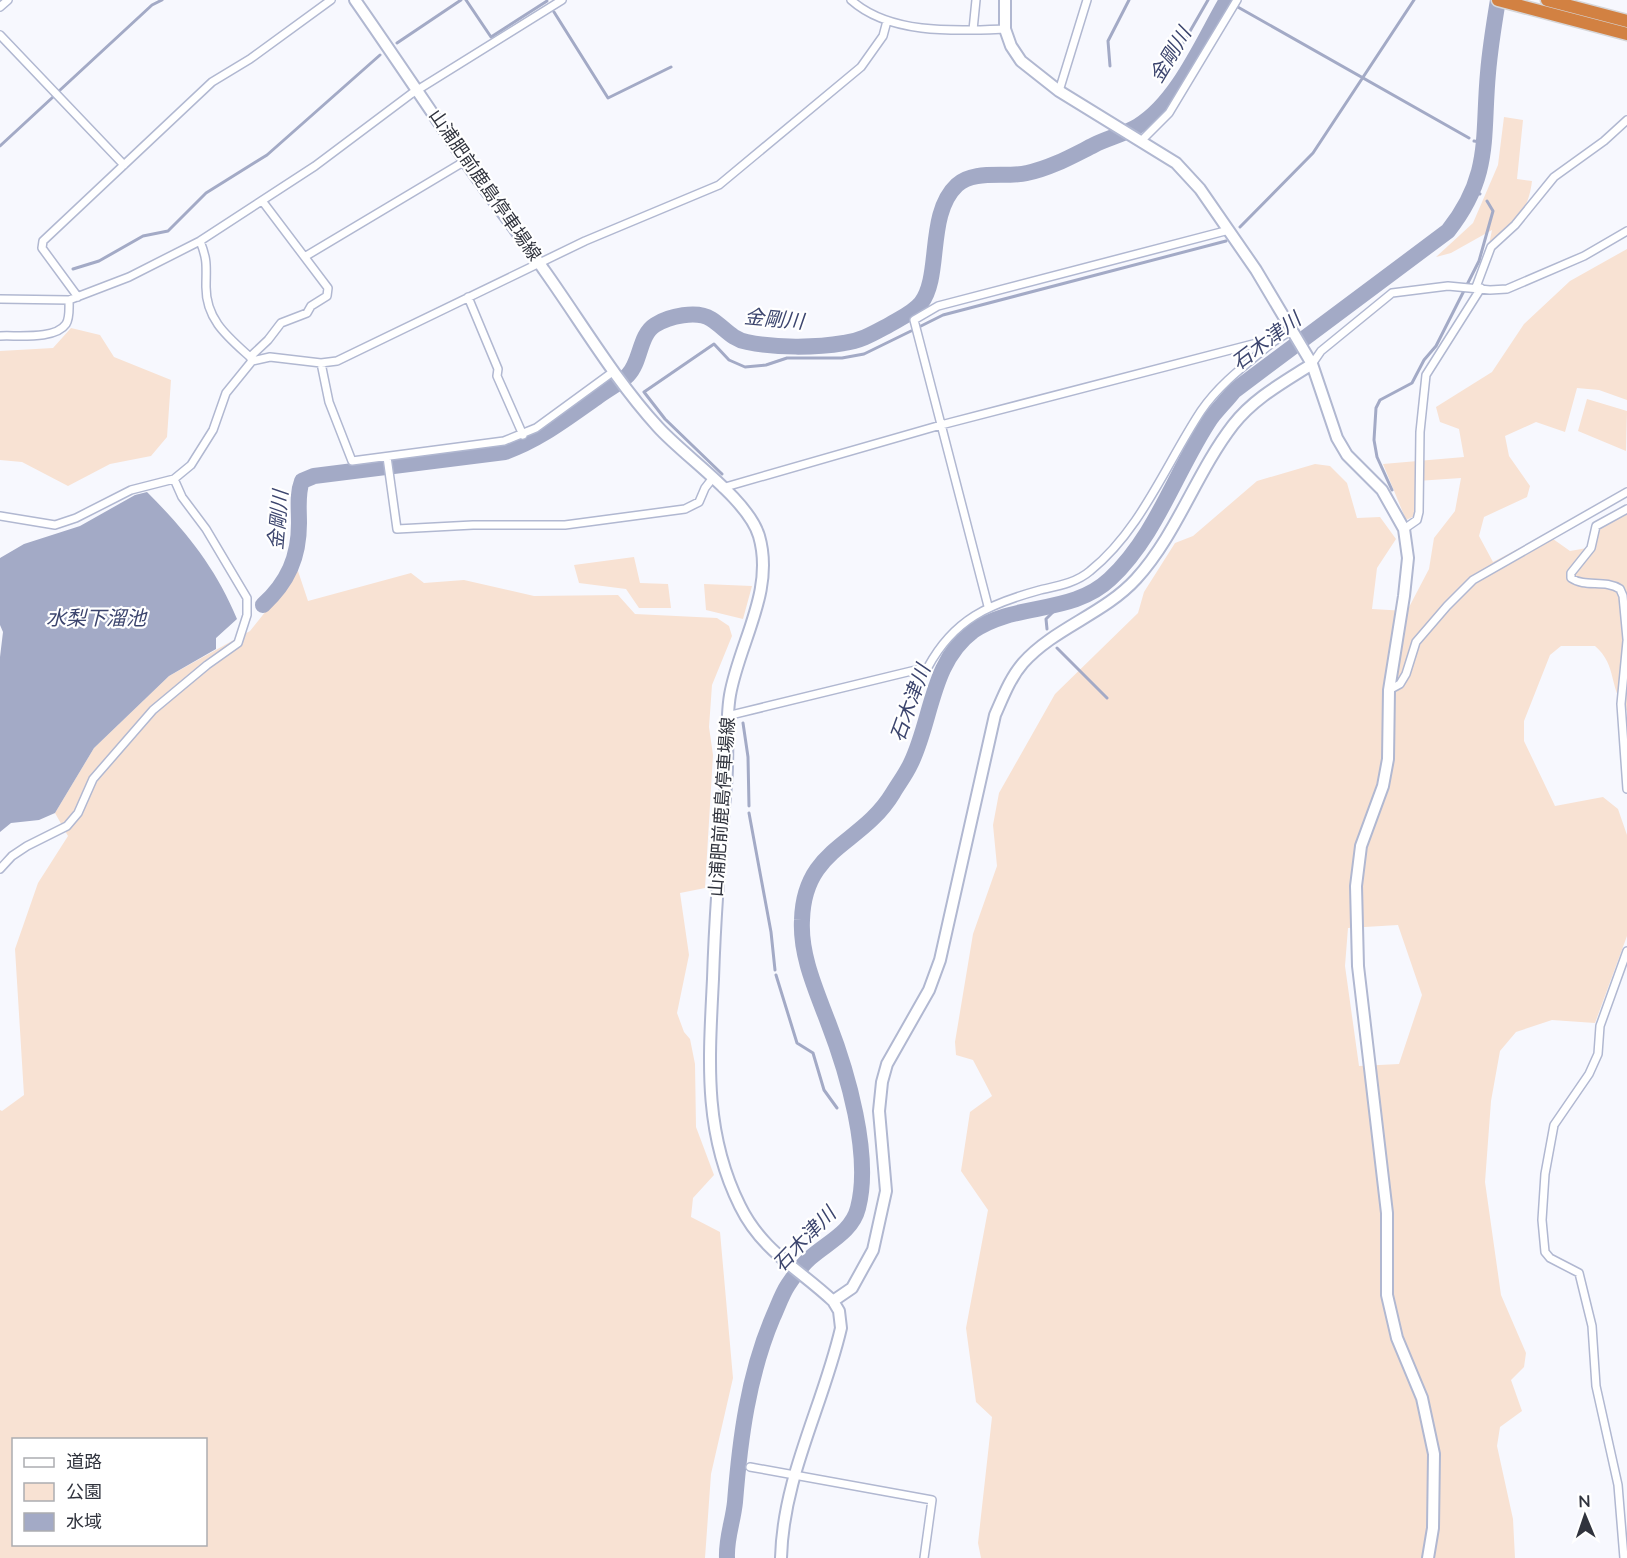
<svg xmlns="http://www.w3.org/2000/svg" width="1627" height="1558" viewBox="0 0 1627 1558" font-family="Lato,'Noto Sans JP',sans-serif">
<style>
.green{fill:#f8e2d3;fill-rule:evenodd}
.water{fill:#a3aac6}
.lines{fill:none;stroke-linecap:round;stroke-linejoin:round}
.stream{stroke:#a3aac6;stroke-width:3}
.river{stroke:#a3aac6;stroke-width:16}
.street-casing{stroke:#b1b8d1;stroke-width:10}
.secondary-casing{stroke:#b1b8d1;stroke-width:14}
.highway-casing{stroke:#d6d6d8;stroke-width:15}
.street{stroke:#fff;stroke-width:7}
.secondary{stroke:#fff;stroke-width:10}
.highway{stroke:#d28142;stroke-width:12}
.labels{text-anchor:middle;stroke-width:4.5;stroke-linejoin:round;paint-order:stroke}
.street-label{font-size:18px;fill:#30333d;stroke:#fff}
.water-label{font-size:20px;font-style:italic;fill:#3c456e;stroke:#fff}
</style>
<rect width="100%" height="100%" fill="#f7f8fe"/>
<path class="green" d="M1504 117 1523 120 1517 179 1532 181C1528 214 1512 227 1488 249L1492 230 1451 253 1436 257 1473 223 1498 165Z
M1627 249V400L1599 390 1577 388 1565 432 1536 422 1505 436 1509 456 1530 486 1527 497 1484 517 1479 536 1493 562 1546 534 1570 551 1587 548 1594 525 1627 513V711C1608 688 1618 666 1595 646H1561L1550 655 1524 721V741L1555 806 1603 797 1618 809 1627 835V936L1595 1023 1552 1020 1516 1032 1500 1051 1491 1101 1485 1182 1501 1295 1526 1353 1524 1367 1511 1380 1522 1411 1500 1427 1497 1446 1513 1519 1515 1558H981L978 1543 992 1417 976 1402 966 1328 988 1210 961 1171 970 1112 992 1096 973 1060 956 1055 955 1042 973 934 997 866 993 825 999 793 1055 694 1138 613 1144 592 1175 543 1193 536 1257 481 1315 464 1330 466 1347 483 1357 518 1380 517 1396 539 1377 568 1372 609 1407 611 1429 569 1434 538 1455 511 1461 478 1417 481V515L1406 520 1383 464 1464 457 1459 429 1440 422 1436 407 1492 372 1524 324 1570 281ZM1398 925 1422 995 1399 1064 1359 1066 1345 966 1348 928Z
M71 328 100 335 114 357 171 380 167 437 151 456 110 464 68 486 22 462 0 460V351L53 348Z
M1587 399 1627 411 1626 451 1578 431Z
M634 557 640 583 668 584 671 608H639L626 589 579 583 574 565Z
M298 571 308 601 411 573 424 583 464 580 534 596 618 595 635 614 717 618 729 626 732 636 712 685 709 727 713 755 705 888 680 893 689 955 677 1013 684 1032 690 1039 695 1064 696 1127 714 1175 693 1198 691 1217 720 1232 733 1378 711 1474 705 1558H0V1110L2 1111 24 1095 15 949 38 883 68 836 55 813 94 748 169 676 250 631ZM14 1440H206V1544H14Z
M704 584 752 586 743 619 706 610Z"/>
<path class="water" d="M147 492C186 531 216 568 237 619L216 638V649L169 676 94 748 55 813 39 820 11 823 0 832V657L3 632 0 625V558L24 544 80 526 135 495Z"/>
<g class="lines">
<path class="stream" d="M466 0 491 37 547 1
M1236 6 1469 138
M554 12 608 98 671 67
M397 43 461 0
M1110 66 1108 41 1129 0
M1167 71 1208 0
M59 91 152 5 162 0
M1474 141 1486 143
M0 146 53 97
M1473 191 1480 194
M1240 227 1313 153 1414 0
M73 269 99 261 143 236 168 231 206 193 267 155 380 55
M921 326 943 315 1226 241
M722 474 665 419 644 392 714 344 729 360 745 367 766 365 787 358H842L864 354 911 331
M1392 490 1377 457 1374 440 1376 408 1380 400 1412 383 1424 360 1436 346 1479 261 1493 211 1487 201
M1047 629 1046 619 1059 606
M1057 648 1107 698
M743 723 748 757 749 806
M749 813 771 932 775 970
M776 975 797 1043 813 1053 824 1090 837 1108"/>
<path class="river" d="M263 605C288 582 299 557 299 523 299 508 297 494 302 481L314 476 505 452C539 440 566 419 596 398 606 390 619 384 628 375 641 362 639 335 655 325 669 316 697 310 711 319 724 327 731 339 747 342 776 348 815 348 844 343 861 341 874 333 889 325 899 319 913 313 921 303 942 276 926 214 957 185 974 169 1006 178 1027 173 1051 168 1072 156 1094 145 1108 138 1125 134 1138 126 1178 102 1204 39 1227 0
M727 1558C726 1538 733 1522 735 1502 740 1439 748 1376 773 1317 778 1306 782 1294 788 1285 794 1276 802 1265 810 1258 828 1242 852 1232 858 1208 872 1155 847 1071 828 1022 816 990 800 955 802 920 804 847 861 846 893 793 899 783 906 774 911 763 932 720 931 662 973 631 1015 602 1072 615 1110 579 1157 535 1176 470 1211 418 1218 409 1227 400 1234 391L1448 231C1492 175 1482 138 1488 73 1490 49 1494 24 1498 0"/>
<defs>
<path id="street" d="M851 0C890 35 956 31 1005 29
M0 7 8 0
M973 30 976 0
M0 35 124 165
M1059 91 1087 0
M1141 141 1169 113 1237 0
M200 241C208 261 206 266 206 287 206 320 228 337 250 357
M306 256 465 161
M1476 287 1491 247 1515 225 1554 177 1604 141 1627 120
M78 297 42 248 43 241 212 82 250 59 331 0
M468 297 498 369 497 376 523 435
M0 299 69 300 129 277 200 241 315 166 411 94 562 0
M0 336C17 335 55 340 66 324 70 318 69 307 69 300
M252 361 250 357 268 340 281 323 307 313 311 306 327 296 328 288 263 202
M321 363 329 402 352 461 504 441 536 428 614 371
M1312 364 1321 351 1392 293 1448 286 1490 290 1507 289 1584 256 1627 231
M387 457 397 529 473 525H565L685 509 699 502 705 488 712 479
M722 488 941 425 1257 343 1273 342 1292 330
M1627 509 1596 526 1591 548 1571 573V578C1585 588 1605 579 1620 589L1623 596 1627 639
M0 516 55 525 76 518 131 490 174 479 191 465 213 430 226 393 252 361 270 357 321 363 337 361 585 241 719 185 861 67 883 36 887 21
M1404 529 1417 520 1419 512 1420 432 1426 375 1481 288
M988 606 914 320 938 306 1229 230
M1627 641 1621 704 1627 789
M1389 690 1400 684 1406 674 1416 642 1447 606 1473 580 1627 492
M727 716 928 667C954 619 989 604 1040 590 1057 586 1076 583 1090 571 1141 530 1166 464 1201 411 1220 383 1248 363 1273 342
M0 869 12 856 27 846 67 826 78 813 93 779 153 710 207 665 238 643 247 615V598L206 529 182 497 174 479
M750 1467 932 1500 924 1558
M1624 1558 1618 1485 1596 1386 1592 1326 1579 1273 1550 1258 1545 1252 1542 1220 1545 1174 1554 1125 1589 1074 1598 1054 1600 1026 1627 951"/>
<path id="secondary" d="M355 0C392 53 428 107 465 161 490 198 519 233 544 270 581 322 615 380 658 427 685 457 748 499 759 536 775 591 739 643 730 695 725 725 729 755 726 785 720 850 715 914 713 979 709 1060 703 1132 740 1206 762 1251 799 1269 833 1301L839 1311 841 1328C823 1406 783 1477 781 1558
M1005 0V29L1011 46 1021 61 1059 91 1176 163 1200 189 1256 270 1312 364 1337 438 1347 455 1382 490 1404 529 1408 558 1404 596 1389 690 1388 759 1383 786 1361 846 1356 886 1358 966 1387 1213V1295L1397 1338 1422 1398 1434 1454 1433 1528 1428 1558
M833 1301 852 1288 873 1250 886 1191 879 1111 882 1082 887 1064 929 990 940 960 995 715C1003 697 1010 678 1023 663 1054 628 1104 614 1136 579 1177 534 1196 473 1233 425 1254 398 1284 382 1312 364"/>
<path id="highway" d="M1498 0 1627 34
M1547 0 1627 21"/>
</defs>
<use href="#street" class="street-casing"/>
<use href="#secondary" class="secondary-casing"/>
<use href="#highway" class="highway-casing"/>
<use href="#street" class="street"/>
<use href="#secondary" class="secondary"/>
<use href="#highway" class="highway"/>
</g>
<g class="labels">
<g class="street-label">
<text transform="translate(485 185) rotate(55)" y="6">山浦肥前鹿島停車場線</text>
<text transform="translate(722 807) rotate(-86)" y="6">山浦肥前鹿島停車場線</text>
</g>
<g class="water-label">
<text transform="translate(1170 55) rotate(-59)" y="7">金剛川</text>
<text transform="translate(774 319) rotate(5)" y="7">金剛川</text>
<text transform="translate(1266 341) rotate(-37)" y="7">石木津川</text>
<text transform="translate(278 520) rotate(-85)" y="7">金剛川</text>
<text x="96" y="625">水梨下溜池</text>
<text transform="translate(910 703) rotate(-70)" y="7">石木津川</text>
<text transform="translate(804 1239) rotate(-46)" y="7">石木津川</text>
</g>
</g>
<rect x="12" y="1438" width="195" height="108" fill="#ffffff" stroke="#acadb1" stroke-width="1.5"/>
<rect x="24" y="1458" width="30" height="9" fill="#ffffff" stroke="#acadb1" stroke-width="1.5"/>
<text x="66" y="1468" font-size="18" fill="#30333d">道路</text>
<rect x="24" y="1483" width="30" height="18" fill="#f8e2d3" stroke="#acadb1" stroke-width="1.5"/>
<text x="66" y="1498" font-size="18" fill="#30333d">公園</text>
<rect x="24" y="1513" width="30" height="18" fill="#a3aac6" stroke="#acadb1" stroke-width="1.5"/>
<text x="66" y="1528" font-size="18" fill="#30333d">水域</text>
<g transform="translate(1585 1516) rotate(358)" stroke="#ffffff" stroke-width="4.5" paint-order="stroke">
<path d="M0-4.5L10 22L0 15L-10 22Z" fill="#30333d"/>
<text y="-9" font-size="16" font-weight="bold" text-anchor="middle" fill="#30333d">N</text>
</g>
</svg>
